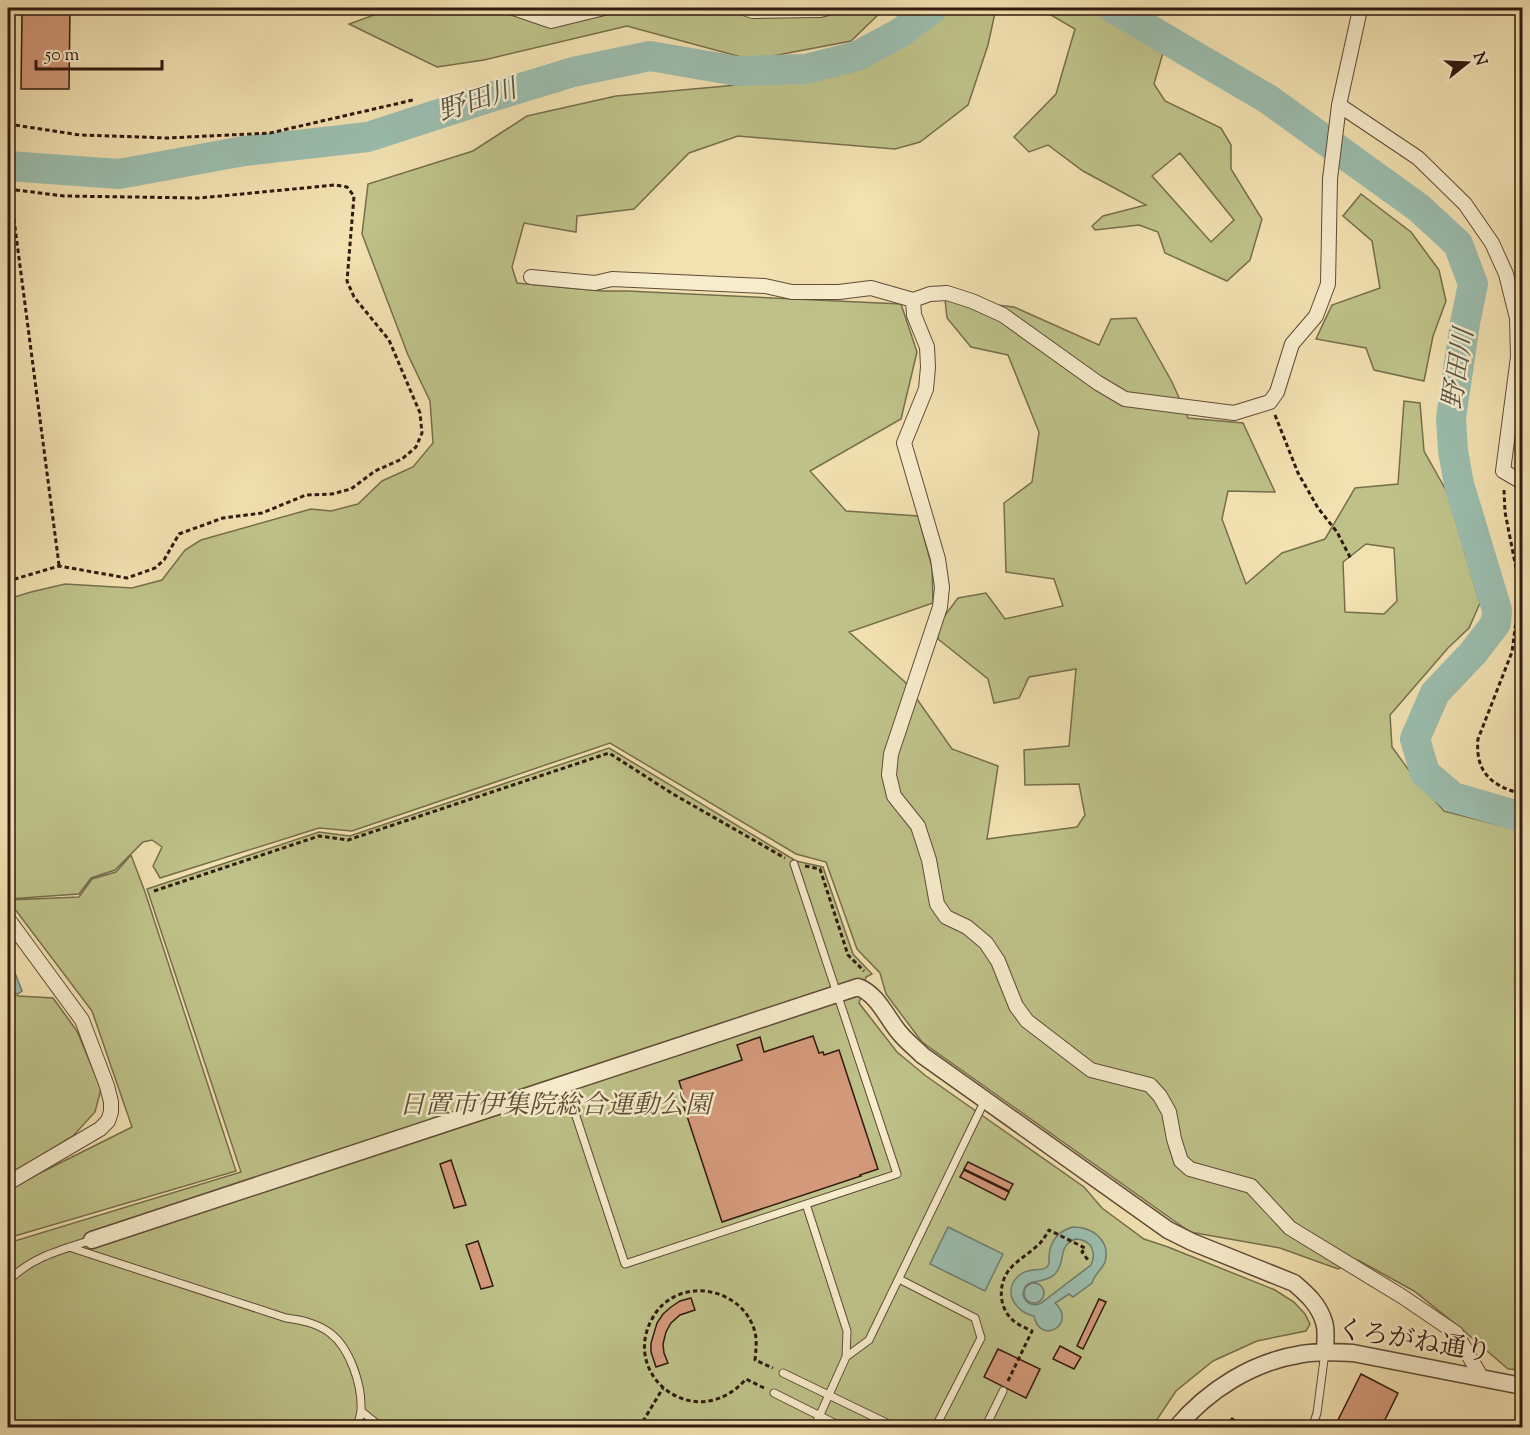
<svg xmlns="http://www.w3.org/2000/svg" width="1530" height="1435" font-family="'Sorts Mill Goudy','Noto Serif JP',serif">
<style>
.green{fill:#bec289;stroke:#776e4c;stroke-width:1.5;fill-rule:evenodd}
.water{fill:#9bbdae;stroke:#707b6e;stroke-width:1.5;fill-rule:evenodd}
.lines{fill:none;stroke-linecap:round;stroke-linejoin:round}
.river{stroke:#9bbdae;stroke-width:30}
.building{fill:#d49a7b;stroke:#30190e;stroke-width:1.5}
.service-casing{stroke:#604b37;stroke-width:9}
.minor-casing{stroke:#604b37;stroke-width:16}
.tertiary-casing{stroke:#604b37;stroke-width:19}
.path{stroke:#30190e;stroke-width:3;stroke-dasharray:4.5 3;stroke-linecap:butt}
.service{stroke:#f7eccc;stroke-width:7}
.minor{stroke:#f7eccc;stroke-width:14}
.tertiary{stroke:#f7eccc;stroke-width:16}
.labels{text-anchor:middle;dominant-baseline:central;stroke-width:5;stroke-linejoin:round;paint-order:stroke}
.park-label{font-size:26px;font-style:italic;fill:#5b4c33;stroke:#f7eccc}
.street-label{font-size:26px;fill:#30190e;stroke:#f7eccc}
.water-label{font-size:27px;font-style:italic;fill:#555246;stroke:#f7eccc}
</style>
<rect width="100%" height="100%" fill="#f2e1b1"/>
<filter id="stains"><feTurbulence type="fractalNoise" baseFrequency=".00333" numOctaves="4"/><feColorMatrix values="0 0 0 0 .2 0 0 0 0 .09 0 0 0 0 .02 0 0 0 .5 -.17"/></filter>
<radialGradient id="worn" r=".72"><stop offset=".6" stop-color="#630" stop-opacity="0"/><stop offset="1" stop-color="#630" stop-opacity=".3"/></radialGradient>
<path class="green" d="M393,8H885L851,41L752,60L627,26L484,60L437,67L349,24Z
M946,8H996L988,45L968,105L920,142L895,149L738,136L689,153L634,209L577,216L576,232L524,223L512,267L517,283L602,291H627L901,304L917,352L901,419L810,471L846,511L918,516L932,567L933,603L849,632L905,682L952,749L998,766L987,839L1077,827L1085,815L1079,784L1025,785L1024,750L1069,746L1076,669L1029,677L1019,698L994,703L988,679L938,639L940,622L958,598L986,593L1005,619L1063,606L1054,579L1006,572L1004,503L1032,482L1039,432L1008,355L971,347L947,318L945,299L1014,307L1099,345L1111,319L1136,318L1172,382L1188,418L1243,423L1275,492L1228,491L1222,519L1246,584L1282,553L1325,539L1355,488L1398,484L1404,401L1420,403L1424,451L1447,492L1480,603L1469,628L1448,648L1390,715L1392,747L1411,773L1444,811L1522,831V1370L1508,1369L1464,1331L1414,1291L1358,1260L1338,1269L1280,1248L1190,1232L922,1042L886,994L880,973L857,949L826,862L796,854L610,743L352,831L319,828L160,878L153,866L162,847L152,840L143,842L115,870L91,878L79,894L8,899V599L31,592L65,584L132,588L162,580L185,550L201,540L311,509L331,511L358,504L382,481L413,467L433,443L430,401L408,355L362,234L368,184L473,151L527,116L616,96L759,83L864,67ZM1366,544L1394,548L1397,601L1384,614L1345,612L1343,562Z
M1039,8H1092L1164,49L1154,84L1165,101L1221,128L1231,145V169L1262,219L1250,260L1227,281L1165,253L1158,232L1139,225L1095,230L1092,226L1103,216L1146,205L1083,171L1048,145L1029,152L1014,137L1056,94L1075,29ZM1180,153L1234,220L1211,242L1152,176Z
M1361,194L1411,232L1439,270L1446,301L1433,336L1424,381L1374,370L1366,348L1316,339L1332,305L1380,288L1372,241L1343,216Z
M609,748L796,861L823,867L853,954L872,974L866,977L859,1003L897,1052L926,1076L1084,1187L1102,1208L1144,1239L1168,1247L1275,1290L1294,1302L1305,1314L1310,1324L1306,1331L1257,1341L1213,1361L1176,1391L1152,1427H8V1243L241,1172L147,889L319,832L350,836Z
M131,855L145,892L236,1171L8,1238V1192L18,1184L132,1127L92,1011L8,900L79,897L92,879L116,872Z
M8,993L19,996L53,998L77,1031L101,1089L95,1112L73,1136L8,1176Z"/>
<path class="water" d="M8,955L22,991L18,994L8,990Z
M948,1227L1003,1254L985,1291L930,1264Z
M1073,1227C1092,1227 1111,1240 1105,1262C1102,1270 1094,1274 1092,1283L1073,1297L1069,1294L1055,1303C1078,1324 1040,1346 1034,1316C1014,1312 1001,1289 1021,1274C1030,1267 1042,1272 1047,1267C1050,1264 1049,1262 1049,1258C1049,1242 1058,1231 1073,1227ZM1076,1239C1091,1240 1097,1252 1091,1265L1041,1303C1033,1307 1026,1304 1023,1295C1024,1275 1044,1286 1055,1274C1067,1262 1056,1246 1076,1239Z
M1024 1293a10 10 0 1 1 20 0a10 10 0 1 1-20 0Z"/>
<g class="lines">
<path class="river" d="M1113,8L1268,99L1419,208L1458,244L1473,284L1465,323L1451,418L1453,451L1459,484L1497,610L1496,623L1473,653L1435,693L1415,739L1425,773L1453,797L1522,817
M8,166L119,174L244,151L368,137L491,97L573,72L650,56L737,71L806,69L857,56L900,33L933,8"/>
</g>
<path class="building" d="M46,8H70L69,89H21L22,13H46Z
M813,1036L819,1053L823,1052L824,1055L839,1050L878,1169L860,1175L861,1176L722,1222L682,1101L685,1100L679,1081L742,1060L737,1045L760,1037L764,1052Z
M451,1160L466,1205L454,1208L440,1164Z
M968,1162L1013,1184L1009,1191L964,1169Z
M964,1170L1009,1192L1005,1200L960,1177Z
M478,1241L493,1286L481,1289L466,1245Z
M691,1298L695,1310L680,1315L671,1323L666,1332L663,1344L664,1353L668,1363L656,1367L651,1352V1343L657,1323L663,1314L671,1307L680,1301Z
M1099,1299L1106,1302L1083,1349L1077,1346Z
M1060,1346L1081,1357L1074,1369L1053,1359Z
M998,1349L1040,1369L1026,1398L984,1377Z
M1361,1374L1398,1393L1381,1428H1334Z
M1232,1418L1247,1428H1226Z"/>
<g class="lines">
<defs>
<path id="service" d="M565,1083L625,1264L897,1174L794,864
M806,1204L847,1331L846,1357L814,1428
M69,1247L286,1318C301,1320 317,1323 330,1333C350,1348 362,1385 361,1409C361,1415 358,1422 357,1428
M899,1279L975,1318L981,1338L935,1428
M8,1281C32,1257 60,1250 92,1240
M846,1357L869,1340L985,1100
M783,1373L897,1428
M774,1393L844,1428
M361,1411L382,1428
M985,1428L1003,1391
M1312,1428L1317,1413L1325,1352"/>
<path id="minor" d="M513,8L551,21L604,8
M744,8L753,11L820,10L828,8
M1362,8L1359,14L1339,105L1330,179L1328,284L1316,316L1292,344L1277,392L1270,402L1234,413L1125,399L1098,383L1003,315L972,301L947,293L930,294L913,300L914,315L927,347L928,367L926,389L904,443L938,559L942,587L940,607L891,754L889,775L894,796L918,826L929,860L937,904L946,917L967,927L986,943L998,961L1016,1006L1027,1021L1091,1070L1150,1085L1160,1096L1169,1112L1174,1139L1181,1161L1190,1169L1251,1186L1290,1228L1403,1297L1456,1333L1481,1377
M1339,105L1418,158L1465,204L1492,243L1506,274L1517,318L1518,357L1503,471L1522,482
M531,277L595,283L612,279L765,286L792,292H839L871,288L913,300
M8,919L82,1020L107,1086L111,1102V1112L108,1121L100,1129L8,1183"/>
<path id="tertiary" d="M92,1240L858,987C877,994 886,1016 898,1031C905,1040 914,1047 922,1055L1168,1230L1192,1242L1294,1283C1307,1294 1319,1305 1324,1322C1327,1331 1325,1342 1325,1352
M1176,1428C1208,1390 1252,1362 1302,1354C1319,1351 1336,1352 1353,1353L1522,1386"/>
</defs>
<use href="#service" class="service-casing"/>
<use href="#minor" class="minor-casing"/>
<use href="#tertiary" class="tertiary-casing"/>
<path class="path" d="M8,124L80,135L168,138L270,133L413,100
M8,189L64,196L200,198L335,185L347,187L354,196L347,281L354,297L389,340L420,413L422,433L416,447L402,459L375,471L351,489L332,494L306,495L262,513L223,518L179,534L164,560L155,568L127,578L59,566L8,581
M10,189L59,565
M1275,415L1298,473L1318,508L1337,532L1351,559
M1504,490L1505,512L1517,573V614L1512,652L1478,739C1475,773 1492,786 1522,794
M805,866L820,869L848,955L864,971
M154,891L319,836L348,840L609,753L673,794L785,858
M1008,1381L1032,1331C1026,1328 1020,1326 1015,1322C999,1310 997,1286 1009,1270C1018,1259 1032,1252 1041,1242C1044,1238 1047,1234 1049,1230L1085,1248L1082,1252L1088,1260
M764,1388L746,1379C697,1435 620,1377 652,1319C675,1275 742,1285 755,1332C757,1341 756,1350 755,1360L773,1368
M639,1428L663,1388"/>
<use href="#service" class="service"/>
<use href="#minor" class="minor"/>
<use href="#tertiary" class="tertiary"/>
</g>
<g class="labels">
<g class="park-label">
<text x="555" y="1106">日置市伊集院総合運動公園</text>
</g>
<g class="street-label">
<text transform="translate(1414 1342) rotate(9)">くろがね通り</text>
</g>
<g class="water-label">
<text transform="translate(478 102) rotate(-18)">野田川</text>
<text transform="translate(1460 369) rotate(-81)">野田川</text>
</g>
</g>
<rect width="1530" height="1435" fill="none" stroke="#f2e1b1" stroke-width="30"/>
<rect x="9" y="9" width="1512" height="1417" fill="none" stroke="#30190e" stroke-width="3"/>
<rect x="15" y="15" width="1500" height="1405" fill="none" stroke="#30190e" stroke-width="1.5"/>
<g transform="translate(1467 63) rotate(72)" stroke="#f7eccc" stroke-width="4.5" paint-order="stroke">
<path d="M0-4.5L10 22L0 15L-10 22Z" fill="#30190e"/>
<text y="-9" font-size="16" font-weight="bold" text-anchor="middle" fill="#30190e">N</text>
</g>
<path d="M36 60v9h126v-9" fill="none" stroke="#30190e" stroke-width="3"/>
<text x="45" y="60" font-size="18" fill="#30190e" stroke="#f7eccc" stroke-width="4.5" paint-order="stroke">50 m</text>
<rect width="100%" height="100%" filter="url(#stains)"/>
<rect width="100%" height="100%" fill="url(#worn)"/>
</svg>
